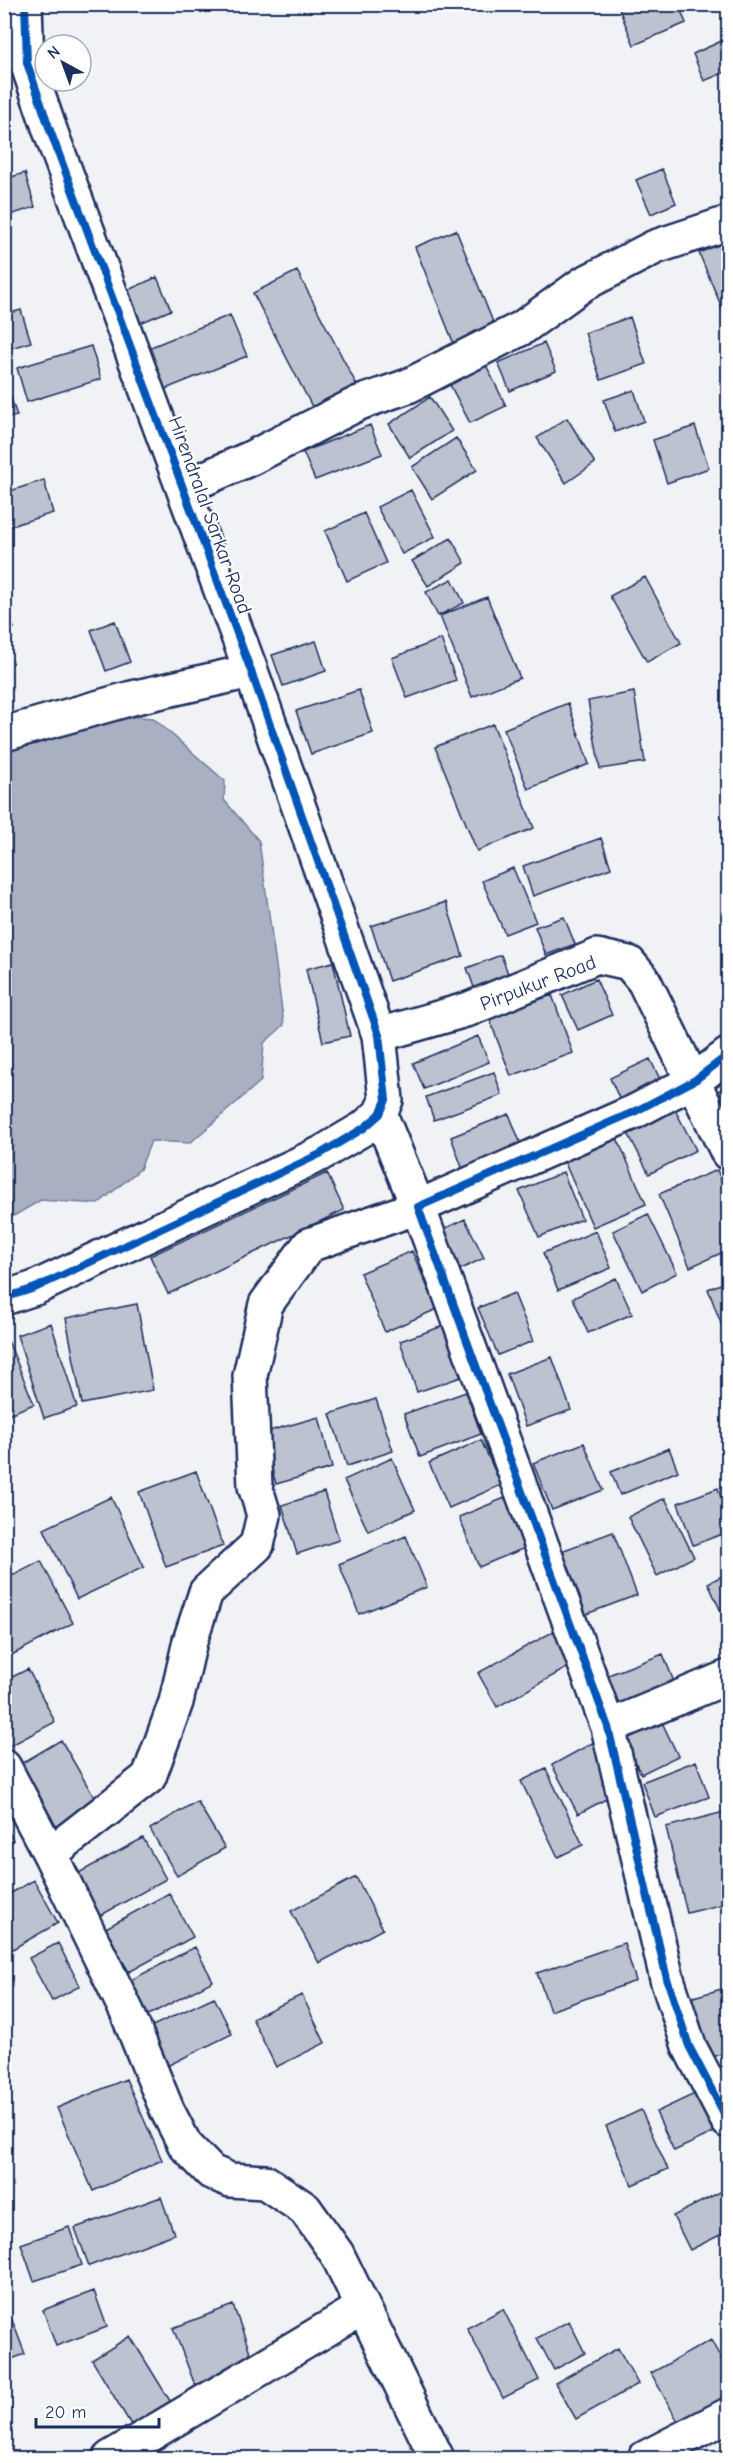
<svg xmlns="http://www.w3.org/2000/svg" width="733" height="2463" font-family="'Comic Neue',sans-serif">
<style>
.water{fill:#a8b0c2;stroke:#707c9a;stroke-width:1.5}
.building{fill:#bcc2d0;stroke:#1b2f5e;stroke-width:1.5}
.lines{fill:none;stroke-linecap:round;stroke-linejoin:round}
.minor-casing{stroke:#1b2f5e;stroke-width:38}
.minor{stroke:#fff;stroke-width:33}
.cycleway-casing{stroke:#fff;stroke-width:11}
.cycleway{stroke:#0057b8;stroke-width:8}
.labels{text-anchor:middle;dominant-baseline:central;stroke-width:4.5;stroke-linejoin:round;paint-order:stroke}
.street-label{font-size:20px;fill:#1b2f5e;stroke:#fff}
</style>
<rect width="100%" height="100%" fill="#f1f2f5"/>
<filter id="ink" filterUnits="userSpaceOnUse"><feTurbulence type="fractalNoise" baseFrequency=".0167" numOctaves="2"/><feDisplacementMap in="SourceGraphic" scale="12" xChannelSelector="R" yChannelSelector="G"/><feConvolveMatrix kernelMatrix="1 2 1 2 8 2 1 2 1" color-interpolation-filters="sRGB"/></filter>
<g filter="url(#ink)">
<path class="water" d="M86,713L153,718L225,781L224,800L259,841L284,1025L264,1043L261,1081L190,1143L151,1141L140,1169L98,1204L41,1200L5,1221V741Z"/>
<path class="building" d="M617,4H678L686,23L634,45Z
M726,39L728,71L704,81L693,54Z
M662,169L676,203L651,214L636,180Z
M25,173L35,207L4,217V179Z
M456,230L497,332L456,349L415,247Z
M728,240V320H727L699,253Z
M297,271L362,395L318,418L253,293Z
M157,277L171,310L140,323L126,291Z
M21,310L31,342L4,350V315Z
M230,315L247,356L163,390L146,349Z
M630,317L646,364L601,380L585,333Z
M544,343L556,371L510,391L498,363Z
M91,346L101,379L27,402L17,368Z
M484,361L506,406L470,423L447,379Z
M4,377L17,416L4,419Z
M634,390L644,421L615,432L604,400Z
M430,397L452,431L410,458L389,424Z
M567,418L595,463L566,483L537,438Z
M370,425L382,454L315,480L303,452Z
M695,426L709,468L667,483L653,440Z
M456,438L477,470L432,499L412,467Z
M44,480L53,513L4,528V493Z
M411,490L435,537L402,554L377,507Z
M364,513L386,563L347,581L325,531Z
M451,538L465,563L428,586L412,561Z
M645,577L681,643L647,662L610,596Z
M452,579L464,603L438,616L426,592Z
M487,597L520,678L472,697L440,616Z
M4,608L14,628L4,633Z
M115,621L130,662L106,671L91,630Z
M441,639L456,680L407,698L392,658Z
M316,641L326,671L283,686L272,655Z
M359,690L373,733L311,754L296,711Z
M634,692L645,762L600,769L588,701Z
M568,703L589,764L528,789L504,729Z
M493,724L534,828L477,851L435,747Z
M601,838L611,868L533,896L523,866Z
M513,868L536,922L505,934L482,881Z
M446,902L463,956L389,981L371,926Z
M564,917L575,944L546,955L535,927Z
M501,955L509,976L475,990L467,968Z
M333,962L350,1036L323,1042L306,969Z
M596,979L612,1015L578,1030L562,995Z
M552,995L573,1053L511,1076L489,1018Z
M478,1036L489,1062L424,1089L413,1063Z
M650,1059L665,1089L624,1109L610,1078Z
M494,1072L502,1095L434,1120L426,1097Z
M728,1086V1121L714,1093Z
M672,1104L696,1150L649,1174L626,1129Z
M509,1114L522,1147L463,1170L451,1137Z
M617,1138L646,1204L593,1227L564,1161Z
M717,1170L728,1197V1250L690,1267L659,1194Z
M563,1172L582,1219L539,1237L519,1191Z
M327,1173L344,1210L168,1294L150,1256Z
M648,1214L677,1273L642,1291L613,1231Z
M465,1219L484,1258L453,1273L435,1233Z
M596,1231L611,1268L558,1290L543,1253Z
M412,1251L437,1309L385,1332L360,1273Z
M616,1278L632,1314L588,1333L573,1298Z
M728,1281V1342L708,1289Z
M514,1293L533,1341L498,1355L478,1308Z
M137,1304L153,1390L82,1404L66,1318Z
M51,1323L77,1407L44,1418L17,1335Z
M449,1324L467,1375L417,1392L400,1341Z
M9,1343L34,1404L4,1416V1345Z
M552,1357L571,1410L526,1426L507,1374Z
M466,1392L481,1434L420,1457L404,1414Z
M376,1399L393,1451L347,1466L330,1414Z
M319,1417L332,1468L276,1484L262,1433Z
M481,1440L501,1485L449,1508L429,1463Z
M584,1443L603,1490L552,1510L533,1463Z
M669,1448L678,1471L620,1495L611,1472Z
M392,1458L415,1510L368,1531L344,1480Z
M196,1471L223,1546L166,1567L139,1492Z
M718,1488L728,1519V1532L693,1545L678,1503Z
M324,1492L339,1540L297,1554L282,1505Z
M111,1497L144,1567L77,1599L44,1529Z
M507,1497L527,1547L479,1567L459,1517Z
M665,1498L694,1557L657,1576L628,1517Z
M613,1532L637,1595L581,1616L556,1553Z
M406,1536L427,1587L359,1614L339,1564Z
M41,1561L73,1623L4,1659V1580Z
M728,1573V1627L708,1583Z
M556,1630L574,1664L497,1707L478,1673Z
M663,1654L678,1692L612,1717L598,1679Z
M28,1669L55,1722L4,1749V1681Z
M658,1714L678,1756L641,1774L621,1731Z
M61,1740L98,1804L49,1833L12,1769Z
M596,1741L623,1790L578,1814L552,1765Z
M696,1761L709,1797L655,1817L642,1782Z
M546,1769L583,1845L558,1857L521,1781Z
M197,1801L225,1848L177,1876L150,1829Z
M728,1811V1903L687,1913L666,1827Z
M4,1824L13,1840L4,1845Z
M143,1838L166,1879L96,1918L73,1876Z
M356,1877L383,1929L319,1963L291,1911Z
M34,1880L58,1923L4,1954V1897Z
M169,1893L193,1937L129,1972L104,1929Z
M58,1943L80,1986L52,2001L29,1958Z
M624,1943L636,1981L550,2011L537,1973Z
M195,1947L213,1981L145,2017L127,1982Z
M725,1988L728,2000V2052L701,2061L683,2000Z
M302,1995L325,2043L276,2067L252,2018Z
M214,1997L232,2034L165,2067L146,2029Z
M126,2079L162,2160L93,2191L57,2108Z
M701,2091L719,2130L674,2151L656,2112Z
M641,2110L668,2169L632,2185L606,2126Z
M728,2188V2231L690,2250L673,2216Z
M161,2197L174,2234L89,2266L75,2228Z
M69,2227L82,2265L34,2281L21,2244Z
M94,2291L107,2327L56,2346L43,2310Z
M233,2305L254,2363L195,2385L173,2328Z
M503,2309L539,2380L503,2398L467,2328Z
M9,2312L25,2354L4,2362V2314Z
M569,2321L585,2353L554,2370L537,2338Z
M130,2336L172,2404L133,2428L92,2360Z
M711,2340L728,2372V2401L681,2427L651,2373Z
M618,2348L638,2384L576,2419L555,2383Z"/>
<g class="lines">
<defs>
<path id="minor" d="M183,488L251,458L359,403L408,386L522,328L583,284L655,247L728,223
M4,734L132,698L251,671
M379,1035L469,1009L597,956L629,963L644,981L728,1153
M728,1055L695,1080L636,1111L418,1207L608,1727L667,1979L689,2046L728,2121
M4,1298L35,1288L320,1154L364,1128L380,1114L386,1100L379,1035L251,671L51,133L27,63L25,4
M608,1727L728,1677
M4,1767L50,1854L149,1777L176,1702L190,1641L206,1592L257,1545L264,1515L255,1486L250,1376L266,1304L309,1245L418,1207L380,1114
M50,1854L127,2012L167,2110L185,2145L211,2172L230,2180L265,2182L305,2209L337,2254L437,2458
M110,2458L362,2308
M645,2458L728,2415"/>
</defs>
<use href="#minor" class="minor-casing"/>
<use href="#minor" class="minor"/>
<defs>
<path id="cycleway" d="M728,1055L695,1080L636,1111L418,1207L608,1727L667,1979L689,2046L728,2121
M4,1298L35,1288L320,1154L364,1128L380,1114L386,1100L379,1035L251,671L51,133L27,63L25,4"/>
</defs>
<use href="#cycleway" class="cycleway-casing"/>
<use href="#cycleway" class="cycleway"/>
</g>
</g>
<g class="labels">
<g class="street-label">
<text transform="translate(210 515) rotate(70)">Hirendralal Sarkar Road</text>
<text transform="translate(538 983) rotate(-21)">Pirpukur Road</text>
</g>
</g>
<rect width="733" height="2463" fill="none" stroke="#fff" stroke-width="24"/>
<rect x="12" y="12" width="709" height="2439" fill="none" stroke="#1b2f5e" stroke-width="2" filter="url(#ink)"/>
<g transform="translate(63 63) rotate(319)"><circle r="28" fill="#ffffff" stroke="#a4acbf" stroke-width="1.5"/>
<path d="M0-4.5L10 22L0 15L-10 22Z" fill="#1b2f5e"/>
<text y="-9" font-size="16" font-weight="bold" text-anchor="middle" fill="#1b2f5e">N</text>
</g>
<path d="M36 2418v9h123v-9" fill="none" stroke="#1b2f5e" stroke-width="3"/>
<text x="45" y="2418" font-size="18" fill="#1b2f5e" stroke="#ffffff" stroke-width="4.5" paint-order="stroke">20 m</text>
</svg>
